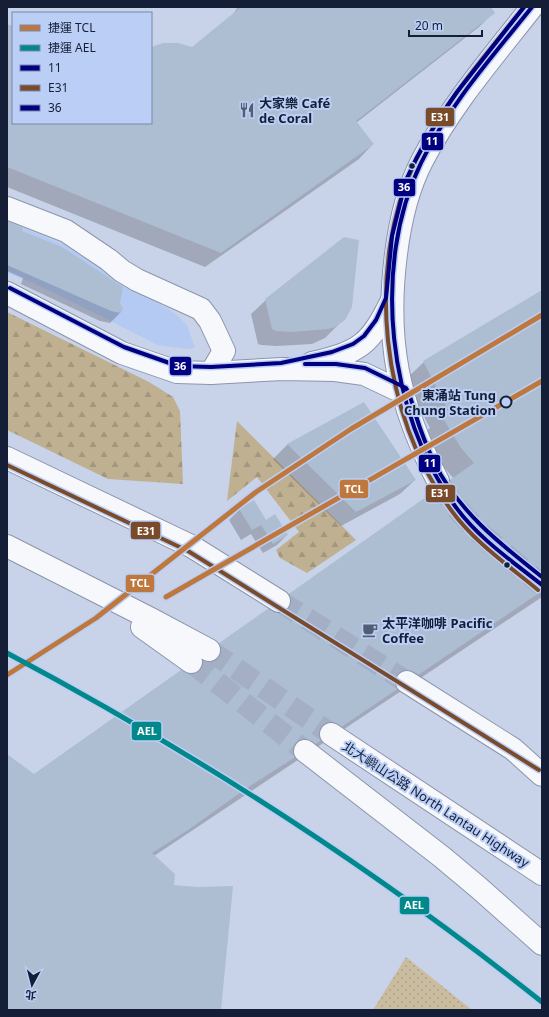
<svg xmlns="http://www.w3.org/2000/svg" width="549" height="1017" font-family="'Noto Sans','Noto Sans TC',sans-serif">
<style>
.built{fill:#b5caf3}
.green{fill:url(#green-dots)}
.forest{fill:url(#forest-firs)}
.shadow{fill:#0003}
.building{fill:#adbed2}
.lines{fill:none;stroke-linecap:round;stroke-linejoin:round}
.minor-tunnel{stroke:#a4afc5;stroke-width:22;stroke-dasharray:22 11;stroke-linecap:butt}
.highway-tunnel{stroke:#a4afc5;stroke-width:22;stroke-dasharray:22 11;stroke-linecap:butt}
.minor-casing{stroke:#8c95ab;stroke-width:24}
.major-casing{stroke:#8c95ab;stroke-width:24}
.highway-casing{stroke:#8c95ab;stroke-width:24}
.minor{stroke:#f7f8fc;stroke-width:22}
.major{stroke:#f7f8fc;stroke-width:22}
.highway{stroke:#f7f8fc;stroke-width:22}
.bus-1-casing{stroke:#bbcef6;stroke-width:7}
.bus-2-casing{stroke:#bbcef6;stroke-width:7}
.bus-3-casing{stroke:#bbcef6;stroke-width:7}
.bus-1{stroke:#000080;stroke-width:4}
.bus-2{stroke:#7a4b2a;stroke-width:4}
.bus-3{stroke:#000080;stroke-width:4}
.metro-1-casing{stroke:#bbcef6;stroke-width:8}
.metro-2-casing{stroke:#bbcef6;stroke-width:8}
.metro-1{stroke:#be773c;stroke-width:5}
.metro-2{stroke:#00888a;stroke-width:5}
.bus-dot{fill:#141f37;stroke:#bbcef6;stroke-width:1.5}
.stop-dot{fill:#bbcef6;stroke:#141f37;stroke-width:2}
.labels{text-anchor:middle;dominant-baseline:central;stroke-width:4;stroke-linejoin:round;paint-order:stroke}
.poi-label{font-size:13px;font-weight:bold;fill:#141f37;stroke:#bbcef6;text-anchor:start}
.stop-label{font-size:13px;font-weight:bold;fill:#141f37;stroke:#bbcef6;text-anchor:end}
.street-label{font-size:13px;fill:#141f37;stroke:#bbcef6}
.line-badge{stroke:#bbcef6;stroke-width:1.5}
.badge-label{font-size:11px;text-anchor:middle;font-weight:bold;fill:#fff}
</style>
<defs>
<pattern id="green-dots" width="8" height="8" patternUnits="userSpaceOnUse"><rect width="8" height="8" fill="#cabc9e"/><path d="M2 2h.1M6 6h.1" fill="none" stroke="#ada189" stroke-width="1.8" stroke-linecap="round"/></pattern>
<pattern id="forest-firs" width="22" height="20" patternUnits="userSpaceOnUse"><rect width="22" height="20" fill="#beb090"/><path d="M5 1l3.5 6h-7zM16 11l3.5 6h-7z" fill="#a2977d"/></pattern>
</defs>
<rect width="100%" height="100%" fill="#c8d3e9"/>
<path class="built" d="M7,221L63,244L176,314L187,325L195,348L187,349L157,345L105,318L33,283L7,273Z"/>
<path class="green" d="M406,957L472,1010H373Z"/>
<path class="forest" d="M7,312L149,382L173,397L180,411L183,484L108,479L7,430Z
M237,421L356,540L307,573L280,558L276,550L299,532L257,477L227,501Z"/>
<path class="shadow" d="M238,7H489L494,12L479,27L356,123L373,144L359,159L205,267L7,187V25L13,27V123H151V48L192,49L229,20Z
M7,222L119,303L120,313L110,323L100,321L21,284L23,278L7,271Z
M542,292V597L154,856L173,886L221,1010H7V756L33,775L454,479L443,466L423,434L430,428L405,380L424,362Z
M266,300L347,316L325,338L312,344L277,346L261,345L258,344L251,314Z
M288,444L415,480L400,494L341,526L273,459Z
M254,501L266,521L287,535L277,545L263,553L251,534L241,540L229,520L239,510Z"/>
<path class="building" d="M241,7H491L495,13L356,121L374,144L221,253L7,167V24L13,26V123H151V47L163,43H178L192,47Z
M7,221L23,228L22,231L62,247L123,287L120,303L123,308L121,313L111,311L7,265Z
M344,237L359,240L352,307L345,320L335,327L328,329L292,332L276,331L272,329L265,299Z
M542,290V591L331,734L244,790L188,830L152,853L175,874L174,885L198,887L233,886L221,1010H7V754L34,774L474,463L461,448L441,415L448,410L423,361Z
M364,402L416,480L356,512L287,444Z
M254,500L266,520L275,514L288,535L273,544L261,525L252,530L239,509Z"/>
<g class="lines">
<path class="minor-tunnel" d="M438,481L455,507L481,534L542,585"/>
<path class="highway-tunnel" d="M279,601L407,682
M209,650L331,734
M191,662L305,751"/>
<defs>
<path id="minor" d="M7,208L66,231L109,260L122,271L137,280L201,309L210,321L224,351L211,373
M438,481C398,404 385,340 396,254C400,222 407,190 422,161C451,105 493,57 532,7"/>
<path id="major" d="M7,293L122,353L177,372L211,373L282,369L335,370L364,374L402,392
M312,363C360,352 370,345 392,300"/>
<path id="highway" d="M7,458L191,546L279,601
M7,546L151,619L209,650
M142,627L191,662
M407,682L513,749L542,775
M331,734L542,874
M305,751L442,857L479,888L542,944"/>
</defs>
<use href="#minor" class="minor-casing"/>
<use href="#major" class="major-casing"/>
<use href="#highway" class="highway-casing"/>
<use href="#minor" class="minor"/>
<use href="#major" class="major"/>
<use href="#highway" class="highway"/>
<defs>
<path id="bus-1" d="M532,7C492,57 449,105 421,163C371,266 388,414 455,506C478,538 512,561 542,585"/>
<path id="bus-2" d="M524,7C485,56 442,104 415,162C365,267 381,417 451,510C474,542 508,565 538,590
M7,465L188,551L539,770"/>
<path id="bus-3" d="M10,288L124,347L178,366L211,367L281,363L332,352L353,344L364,336L376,320L386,298L392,236L406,180L416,159L439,118L457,92L524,7
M305,364H336L365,368L406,388C411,396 413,407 416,416C421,432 427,447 434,462C458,511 500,544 542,577"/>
</defs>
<use href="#bus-1" class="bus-1-casing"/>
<use href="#bus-2" class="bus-2-casing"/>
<use href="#bus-3" class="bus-3-casing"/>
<use href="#bus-1" class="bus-1"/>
<use href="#bus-2" class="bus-2"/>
<use href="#bus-3" class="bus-3"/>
<defs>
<path id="metro-1" d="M166,597L542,381
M7,675L96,618L256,492L351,429L542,315"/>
<path id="metro-2" d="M7,653C195,753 375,869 542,1002"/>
</defs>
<use href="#metro-1" class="metro-1-casing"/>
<use href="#metro-2" class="metro-2-casing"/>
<use href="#metro-1" class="metro-1"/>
<use href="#metro-2" class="metro-2"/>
</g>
<defs>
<symbol id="restaurant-bare" viewBox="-9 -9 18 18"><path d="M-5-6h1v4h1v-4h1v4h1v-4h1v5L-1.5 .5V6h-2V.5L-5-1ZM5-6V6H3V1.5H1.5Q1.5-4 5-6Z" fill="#535e75" stroke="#bbcef6" stroke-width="2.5" paint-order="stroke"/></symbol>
<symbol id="cafe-bare" viewBox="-9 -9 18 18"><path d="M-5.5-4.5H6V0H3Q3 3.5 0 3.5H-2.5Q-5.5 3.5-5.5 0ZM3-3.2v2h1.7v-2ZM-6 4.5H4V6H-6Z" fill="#535e75" stroke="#bbcef6" stroke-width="2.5" paint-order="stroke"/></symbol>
</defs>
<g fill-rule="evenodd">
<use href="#restaurant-bare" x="236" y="99" width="22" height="22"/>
<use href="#cafe-bare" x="359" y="619" width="22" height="22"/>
</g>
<g class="bus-dot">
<circle cx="412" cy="166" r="3.5"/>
<circle cx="507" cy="565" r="3.5"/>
</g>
<circle class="stop-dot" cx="506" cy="402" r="5.5"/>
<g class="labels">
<g class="poi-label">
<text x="259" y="103">大家樂 Café<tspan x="259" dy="15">de Coral</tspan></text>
<text x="382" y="623">太平洋咖啡 Pacific<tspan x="382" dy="15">Coffee</tspan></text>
</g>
<g class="stop-label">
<text x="496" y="395">東涌站 Tung<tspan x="496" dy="15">Chung Station</tspan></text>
</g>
<g class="street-label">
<text transform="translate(436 804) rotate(33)">北大嶼山公路 North Lantau Highway</text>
</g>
</g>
<g class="line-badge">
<rect x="425" y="107" width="30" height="20" rx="4" fill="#7a4b2a"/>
<rect x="421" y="132" width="23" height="19" rx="4" fill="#000080"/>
<rect x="393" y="178" width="23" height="19" rx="4" fill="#000080"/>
<rect x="169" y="356" width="23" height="20" rx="4" fill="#000080"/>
<rect x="418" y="454" width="23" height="19" rx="4" fill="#000080"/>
<rect x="339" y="479" width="30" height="20" rx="4" fill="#be773c"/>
<rect x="425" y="484" width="31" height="19" rx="4" fill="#7a4b2a"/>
<rect x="130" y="521" width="31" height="19" rx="4" fill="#7a4b2a"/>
<rect x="125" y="574" width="30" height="19" rx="4" fill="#be773c"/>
<rect x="131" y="721" width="31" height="20" rx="4" fill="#00888a"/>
<rect x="399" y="896" width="31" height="19" rx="4" fill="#00888a"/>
</g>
<g class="badge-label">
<text x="440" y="121">E31</text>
<text x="432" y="145">11</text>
<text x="404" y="191">36</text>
<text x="180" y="370">36</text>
<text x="430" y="467">11</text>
<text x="354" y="493">TCL</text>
<text x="440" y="497">E31</text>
<text x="146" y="535">E31</text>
<text x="140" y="587">TCL</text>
<text x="147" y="735">AEL</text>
<text x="414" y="909">AEL</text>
</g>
<rect width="549" height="1017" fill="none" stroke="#141f37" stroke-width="16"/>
<rect x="12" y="12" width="140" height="112" fill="#bbcef6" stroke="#7888aa"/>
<rect x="20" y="25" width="20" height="6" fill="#be773c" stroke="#7888aa"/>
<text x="48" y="32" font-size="12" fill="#141f37">捷運 TCL</text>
<rect x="20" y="45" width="20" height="6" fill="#00888a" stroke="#7888aa"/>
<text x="48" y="52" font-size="12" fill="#141f37">捷運 AEL</text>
<rect x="20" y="65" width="20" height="6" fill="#000080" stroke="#7888aa"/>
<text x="48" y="72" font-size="12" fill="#141f37">11</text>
<rect x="20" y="85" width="20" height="6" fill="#7a4b2a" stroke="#7888aa"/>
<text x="48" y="92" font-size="12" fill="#141f37">E31</text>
<rect x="20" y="105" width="20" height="6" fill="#000080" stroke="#7888aa"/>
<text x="48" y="112" font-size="12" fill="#141f37">36</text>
<g transform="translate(32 985) rotate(187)" stroke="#bbcef6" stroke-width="3" paint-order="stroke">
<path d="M0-3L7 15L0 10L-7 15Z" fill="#141f37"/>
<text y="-6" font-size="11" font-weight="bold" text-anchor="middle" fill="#141f37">北</text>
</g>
<path d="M409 30v6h73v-6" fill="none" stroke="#141f37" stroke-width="2"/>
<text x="415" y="30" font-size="12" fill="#141f37" stroke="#bbcef6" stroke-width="3" paint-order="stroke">20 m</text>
</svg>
